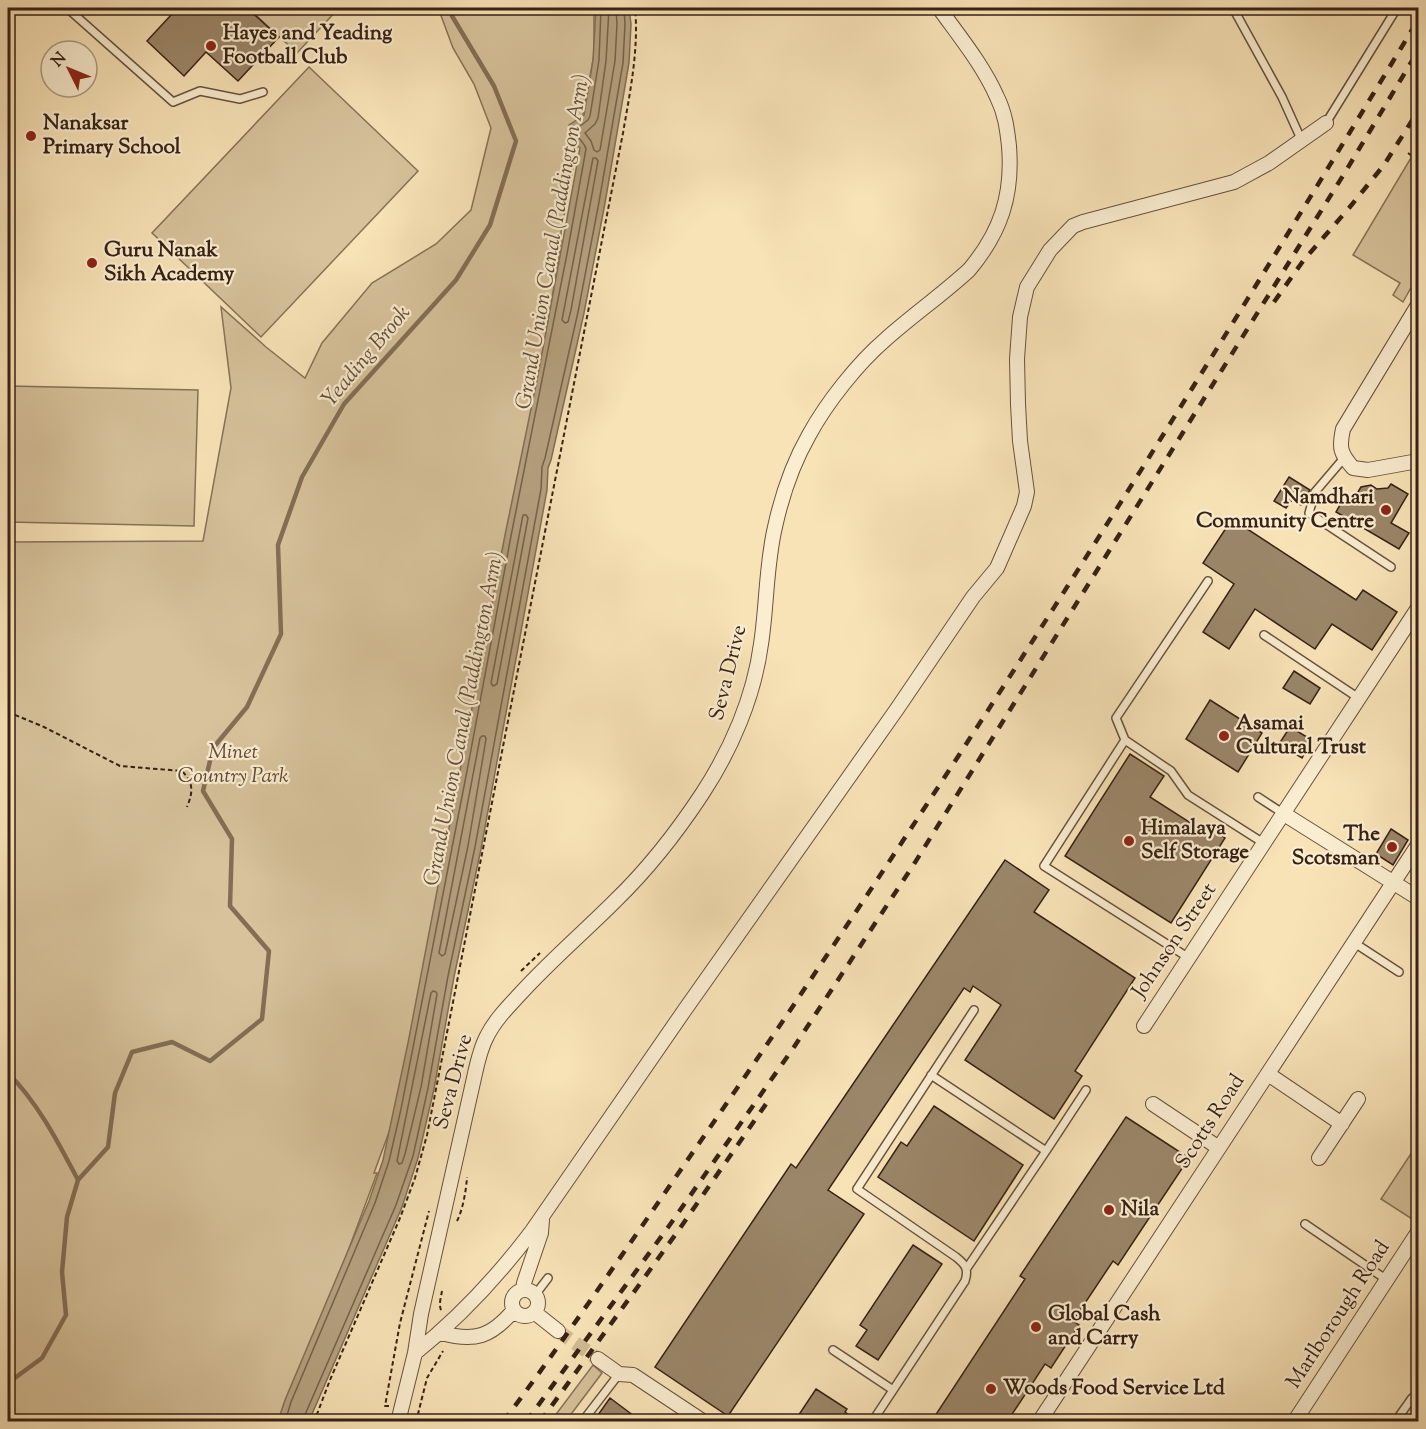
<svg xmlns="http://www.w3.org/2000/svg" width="1426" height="1429" font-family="'Sorts Mill Goudy',serif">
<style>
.green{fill:#d7c29b;stroke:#877258;stroke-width:1.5}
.water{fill:#b6a180;stroke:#836e55;stroke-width:1.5}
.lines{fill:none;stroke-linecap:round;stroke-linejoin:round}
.shore{stroke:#76614a;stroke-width:1.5}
.stream{stroke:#836e55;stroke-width:4.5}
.building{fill:#9b8669;stroke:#372114;stroke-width:1.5}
.street-tunnel{stroke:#d1bc96;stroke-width:14;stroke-dasharray:14 7;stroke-linecap:butt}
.lane-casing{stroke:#67523d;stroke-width:10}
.street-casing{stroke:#67523d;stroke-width:16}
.path{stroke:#372114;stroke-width:2;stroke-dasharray:4.5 3;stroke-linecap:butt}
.lane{stroke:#faedd0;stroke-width:7}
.street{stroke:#faedd0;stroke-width:14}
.rail{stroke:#372114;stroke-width:4.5;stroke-dasharray:10 10;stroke-linecap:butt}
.poi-dot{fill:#8f2418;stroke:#faedd0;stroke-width:2}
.labels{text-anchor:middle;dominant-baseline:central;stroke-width:4.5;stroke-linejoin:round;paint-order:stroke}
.poi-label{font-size:21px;font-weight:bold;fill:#372114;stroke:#faedd0;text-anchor:start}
.street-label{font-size:21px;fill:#372114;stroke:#faedd0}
.park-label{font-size:21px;font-style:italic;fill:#5f4936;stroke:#faedd0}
.water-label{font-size:22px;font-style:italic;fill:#634e3a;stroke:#faedd0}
</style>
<rect width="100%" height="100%" fill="#f8e3b7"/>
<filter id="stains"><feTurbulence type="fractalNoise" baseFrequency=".00333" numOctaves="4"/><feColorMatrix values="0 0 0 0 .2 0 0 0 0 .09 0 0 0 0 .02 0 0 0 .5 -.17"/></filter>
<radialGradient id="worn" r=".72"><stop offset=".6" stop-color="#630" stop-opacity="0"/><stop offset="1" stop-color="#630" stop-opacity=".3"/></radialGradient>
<path class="green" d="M248,8H339L297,53Z
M434,8H594V55L561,232V243L532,421L396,1113L374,1173H377L338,1278L293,1421H8V542L203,541L231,388L221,307L266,347L305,378L322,343L372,283L436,244L471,210L491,128L474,84L453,48L440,13Z
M309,67L418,171L261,337L152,233Z
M1418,154V275L1403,302L1393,295L1400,283L1353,255L1412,156Z
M8,386L198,390L194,526L8,522Z
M1418,1143V1209L1412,1219L1381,1199Z
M593,1365L602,1373L566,1421H551Z"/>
<path class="water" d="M596,8H629L631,24L629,63L605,203L584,313L551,460L548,468L547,490L481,849L454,977L434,1089L418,1158L402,1207L309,1421H278L285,1400L369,1201L383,1160L408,1043L505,535L538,375L580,148L571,139L569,125L584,115L593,60Z"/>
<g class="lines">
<path class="shore" d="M609,8L606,61L598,118L595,124L585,133L591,141L594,150L597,152L600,150L615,61L617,24L616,8
M593,158H596L598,161L571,310L568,322L565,323L562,320Z
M523,515H526L528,518L497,684L493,686L491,683Z
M482,736H485L486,739L468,846L445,954L442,956L439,953L480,738Z
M433,991L436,992L437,994L421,1087L405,1154L402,1163L399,1164L397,1161L431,993Z
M285,1422L291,1402L375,1203L389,1161L401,1109L467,771L511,536L567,254L586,149C584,140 577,141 576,129L588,120L590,116L599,60L601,8
M304,1422V1417L396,1205L413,1156L428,1088L448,976L475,847L541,489L542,467L545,458L578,312L599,202L623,63L625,24L624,8"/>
<path class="stream" d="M8,1073C38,1103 58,1142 78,1180
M8,1383L42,1358L66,1315L62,1272L67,1217L78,1180L108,1147L115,1093L132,1052L172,1042L210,1061L262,1019L269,951L230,906L232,839L203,791L213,748L247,707L281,634L278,545L302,477L344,404L456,280L490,225L516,141L494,86L452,16V8"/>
</g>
<path class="building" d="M163,8H247L279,37L238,81L206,52L184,76L147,41L171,15Z
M1289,477L1310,490L1301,505L1292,500L1286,508L1274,501Z
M1391,484L1408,494L1391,523L1409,533L1399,549L1336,512L1345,496L1353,500L1361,487L1371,485L1377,489L1388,488Z
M1232,519L1356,600L1363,590L1397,612L1372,650L1332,624L1315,649L1255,609L1229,649L1203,632L1234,584L1203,563Z
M1294,671L1320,688L1310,704L1283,688Z
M1210,700L1262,733L1238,772L1186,739Z
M1290,727L1312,740L1302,758L1279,744Z
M1130,754L1164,776L1150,797L1203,831L1206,825L1225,838L1171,923L1065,856Z
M1391,829L1408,840L1393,865L1376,854Z
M1005,860L1049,890L1034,912L1135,978L1075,1071L1082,1076L1054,1119L965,1060L1001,1005L973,986L970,992L964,988L828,1190L864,1214L728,1416L655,1367L791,1164L796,1168Z
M934,1106L1023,1165L974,1241L878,1177L901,1142L907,1146Z
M1126,1117L1189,1158L1118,1265L1113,1261L1073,1321L1079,1325L1051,1368L1045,1364L1007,1422H931L1025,1279L1020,1276Z
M913,1245L942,1264L878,1360L856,1346L867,1330L860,1325Z
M816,1389L847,1409L845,1412L859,1422H794Z
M610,1398L642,1422H593Z"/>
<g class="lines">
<path class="street-tunnel" d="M558,1331L598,1359"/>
<defs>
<path id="lane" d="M67,8L173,102L200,91L240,99L263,92
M1233,8L1282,97L1301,139
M1326,123L1397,8
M1344,458L1315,492L1309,513L1391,567
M1208,581L1116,718L1125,740L1171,771L1188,795L1265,844
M1264,635L1360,699
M1125,740L1044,866L1189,958
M1258,797L1284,814
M1353,942L1399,972
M931,1075L1046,1151L1086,1090
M1305,1224L1387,1280
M967,1268L1046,1151
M535,1295L548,1278
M833,1350L893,1390
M1400,1415L1411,1422
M582,1422L619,1374
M680,1422L688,1411
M872,1422L965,1281C969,1269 965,1264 956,1257L857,1189L974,1010
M1395,1422L1412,1398"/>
<path id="street" d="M1418,305L1343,429C1339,448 1340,453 1353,468L1368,470L1418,461
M1284,814L1418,898
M1144,1026L1418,608
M1268,1074L1342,1124
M1153,1104L1219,1148
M1319,1158L1358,1099
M523,1290L524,1283L541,1233L542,1220
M512 1303a13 13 0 1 1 26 0a13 13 0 1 1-26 0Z
M534,1312L558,1331
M441,1333C475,1342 491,1337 514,1310
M415,1353C459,1318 498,1276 532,1231L684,1011L897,709L973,597L997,568L1024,506L1027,492L1020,441L1018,404L1017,359L1020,317L1027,287L1050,250L1073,226L1083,222L1234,182L1269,163L1326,123
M598,1359L619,1374L633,1375L704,1422
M398,1422L415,1353L421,1314L474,1078C477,1064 480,1049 487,1036C495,1020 508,1007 520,994C550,961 584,932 615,901C648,869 677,832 702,794C731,750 754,697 761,644C767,605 766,565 775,527C782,495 793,463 809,435C827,402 858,363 886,339C913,315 943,294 969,270C1001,232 1013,195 1009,146C1007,128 1005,113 997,97C983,65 959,36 939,8
M1039,1422L1418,845
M1294,1422L1418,1232"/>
</defs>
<use href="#lane" class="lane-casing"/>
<use href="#street" class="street-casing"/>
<path class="path" d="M1408,153L1412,156L1418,154
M8,712L44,727L120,766L182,771C194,783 193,792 187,807
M521,971L540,953
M457,1221C463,1209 466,1191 467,1177
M442,1291C441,1297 438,1306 442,1312
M389,1406H385L400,1323L429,1211
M314,1422L330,1380L400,1218L415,1178L427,1135L623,133C630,92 639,49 635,8
M416,1422L427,1378L443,1351"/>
<use href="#lane" class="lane"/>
<use href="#street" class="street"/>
<path class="rail" d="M1274,302L1303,261L1349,208L1384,165L1418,111
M503,1422C554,1354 601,1285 649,1216C703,1137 758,1059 811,979C1022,665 1222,344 1418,20
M526,1422L669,1226L794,1047L914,864L1344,174L1418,51
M540,1422L678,1231L766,1104"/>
</g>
<g class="poi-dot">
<circle cx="211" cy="46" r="6"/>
<circle cx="31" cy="136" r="6"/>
<circle cx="92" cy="263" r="6"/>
<circle cx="1386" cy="510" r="6"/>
<circle cx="1224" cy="736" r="6"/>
<circle cx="1129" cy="841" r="6"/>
<circle cx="1392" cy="847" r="6"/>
<circle cx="1109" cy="1210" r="6"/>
<circle cx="1036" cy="1327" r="6"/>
<circle cx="991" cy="1389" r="6"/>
</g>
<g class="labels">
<g class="poi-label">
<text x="223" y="34">Hayes and Yeading<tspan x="223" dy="24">Football Club</tspan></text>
<text x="43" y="124">Nanaksar<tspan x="43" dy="24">Primary School</tspan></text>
<text x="104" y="251">Guru Nanak<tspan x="104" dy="24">Sikh Academy</tspan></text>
<text x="1374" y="498" text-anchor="end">Namdhari<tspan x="1374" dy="24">Community Centre</tspan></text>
<text x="1236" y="724">Asamai<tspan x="1236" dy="24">Cultural Trust</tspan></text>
<text x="1141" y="829">Himalaya<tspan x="1141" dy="24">Self Storage</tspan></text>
<text x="1380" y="835" text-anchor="end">The<tspan x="1380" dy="24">Scotsman</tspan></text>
<text x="1121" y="1210">Nila</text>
<text x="1048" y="1315">Global Cash<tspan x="1048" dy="24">and Carry</tspan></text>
<text x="1003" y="1389">Woods Food Service Ltd</text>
</g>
<g class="street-label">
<text transform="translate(729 673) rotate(-76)">Seva Drive</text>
<text transform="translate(1175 941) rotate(-56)">Johnson Street</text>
<text transform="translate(454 1082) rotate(-75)">Seva Drive</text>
<text transform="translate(1211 1122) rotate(-57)">Scotts Road</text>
<text transform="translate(1339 1315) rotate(-57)">Marlborough Road</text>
</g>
<g class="park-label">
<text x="233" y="753">Minet<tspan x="233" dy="24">Country Park</tspan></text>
</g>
<g class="water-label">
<text transform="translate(554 242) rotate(-80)">Grand Union Canal (Paddington Arm)</text>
<text transform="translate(367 357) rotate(-50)">Yeading Brook</text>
<text transform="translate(465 719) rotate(-79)">Grand Union Canal (Paddington Arm)</text>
</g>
</g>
<rect width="1426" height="1429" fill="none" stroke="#f8e3b7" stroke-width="30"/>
<rect x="9" y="9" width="1408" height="1411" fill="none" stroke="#372114" stroke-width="3"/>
<rect x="15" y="15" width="1396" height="1399" fill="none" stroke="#372114" stroke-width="1.5"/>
<g transform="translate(69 69) rotate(313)"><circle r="28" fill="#faedd0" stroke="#ac9b85" stroke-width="1.5"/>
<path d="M0-4.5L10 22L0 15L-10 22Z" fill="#8f2418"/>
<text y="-9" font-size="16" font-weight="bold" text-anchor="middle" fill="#372114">N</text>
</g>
<rect width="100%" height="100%" filter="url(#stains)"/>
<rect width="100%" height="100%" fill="url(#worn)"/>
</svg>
